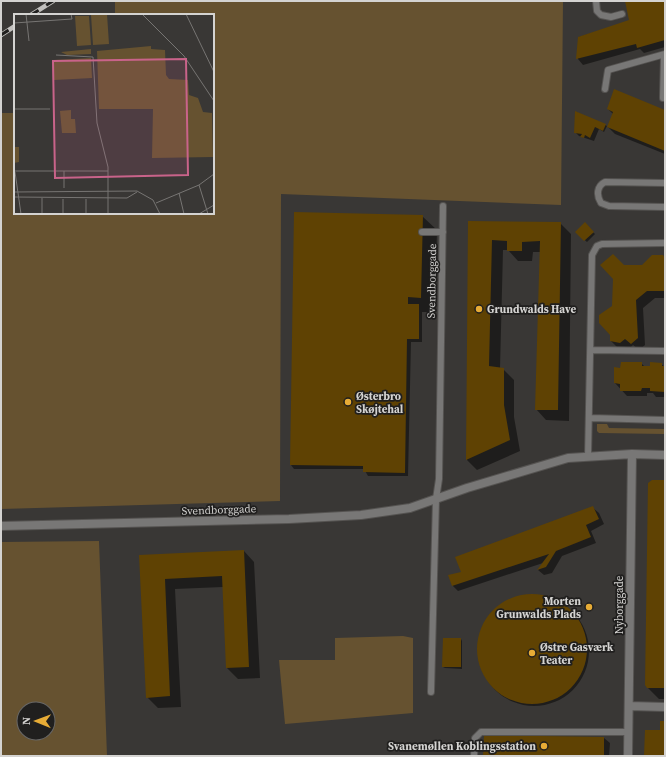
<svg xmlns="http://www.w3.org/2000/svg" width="666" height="757" font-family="'Source Serif 4',serif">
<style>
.green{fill:#665230;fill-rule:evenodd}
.shadow{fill:#0007}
.building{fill:#5f4203}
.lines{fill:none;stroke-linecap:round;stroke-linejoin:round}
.lane-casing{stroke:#555351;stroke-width:8}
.street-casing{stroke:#555351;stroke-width:10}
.lane{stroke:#787776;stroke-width:6}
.street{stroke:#787776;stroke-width:8}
.rail-casing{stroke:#c2c0be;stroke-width:4.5}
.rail{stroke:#201f1e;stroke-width:3;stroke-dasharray:9;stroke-linecap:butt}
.poi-dot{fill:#e7ac36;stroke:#201f1e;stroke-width:1.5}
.labels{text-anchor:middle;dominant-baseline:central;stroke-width:3.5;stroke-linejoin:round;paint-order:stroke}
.street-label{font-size:11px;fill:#d4d3d1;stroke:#201f1e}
.poi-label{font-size:11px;font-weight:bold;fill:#d4d3d1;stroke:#201f1e;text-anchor:start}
.inset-road{fill:none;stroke:#777573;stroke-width:1}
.view{fill:#c9638a;fill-opacity:0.15;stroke:#c9638a;stroke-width:2}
.inset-edge{fill:none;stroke:#d4d3d1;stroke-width:2}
</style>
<rect width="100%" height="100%" fill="#393735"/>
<path class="green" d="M115,1H563L561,205L281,194L280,501L1,509V113H15V213H213V15H115Z
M597,424H607L609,428L665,429V434L599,433L597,431Z
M99,541L107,756L1,755V542ZM24,709H48V733H24Z
M403,636L413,638V713L285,724L279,660H335V638Z"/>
<path class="shadow" d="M626,1H665V47L644,53L640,49L583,65L578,59L579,37L630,21Z
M608,109L665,112V154L615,134L608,127L613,114Z
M576,112L605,125L607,126L604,132L599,129L594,141L579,136L575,132Z
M422,216L437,230L435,312H422V342H411L408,476H368L364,469H294L291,465Z
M469,222L560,223L571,234L569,421L546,420L536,409L541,252H533L532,261H518L508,250H503L500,369H503L514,380V417L520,451L477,470L467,460Z
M585,224L595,234L587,242L576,232Z
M665,259V298H655L643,308L645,345L639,350L633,345L628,350L618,348L611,341L613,306L624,266H642Z
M641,363L645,367H651L661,364L665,367V397H656L653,393H647V396H627L615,383L621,369Z
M665,481V699H659L648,688Z
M593,508L599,513L604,524L591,531L596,543L562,556L552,573L544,575L538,570L543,563L458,591L452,585L462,573Z
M244,551L254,562L260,678L238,679L227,668L223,587L175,589L181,707L158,708L147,697L140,556Z
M479 651a55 55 0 1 1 110 0a55 55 0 1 1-110 0Z
M461,639L462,641V669L445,668L443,667Z
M604,738L610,743L609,756H484Z"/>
<path class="building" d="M625,1H665V40L637,48L636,44L576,59L578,37L629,20Z
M614,89L665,110V151L607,127L613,112L607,109Z
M575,111L606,124L603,131L595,127L590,138L585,135L584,138L580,137L582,134L574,133Z
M294,212L423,215L421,298L408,297V304H419V339H407L405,473L363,472V466L290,465Z
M468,221L561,222L558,410H535L540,241L522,242V251H507V241L492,240L489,366L504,368V405L510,440L466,460Z
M585,222L594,232L584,241L575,232Z
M613,254L624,265H642L652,255H663L665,258V291H647L636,300L638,338L631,344L625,339L620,343L610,341V335L599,323V315L612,306L613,279L600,265Z
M621,362H642V366H650V362L662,363V366H665V392L650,391V388H642L641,391H620V384L614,383V367L620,368Z
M652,480H665V688H647L645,685L648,483Z
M593,506L599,519L586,525L591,537L556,551L546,567L537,570L549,554L452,586L448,575L461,572L455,557Z
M244,550L249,667L226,668L222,576L165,579L170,696L146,698L139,555Z
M477 649a55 55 0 1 1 110 0a55 55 0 1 1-110 0Z
M443,638H461V667H442Z
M660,721H665V756H644L645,730H660Z
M484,735L604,737V756H483Z"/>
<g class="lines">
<defs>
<path id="lane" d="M596,1L597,11L601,15L611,17L622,14
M605,89L608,70L665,54
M663,98L664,56
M665,183L605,182C597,186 596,195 601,203L609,206L665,207
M422,232H443
M591,350L665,351
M590,418L665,420
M588,457L592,255L597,246L602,244L665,243
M431,692L436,499L439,479L443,206
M474,756L475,738L481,732H629"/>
<path id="street" d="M1,526L289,519L361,515L410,508L467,488L568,458L632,454L665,455
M629,706L665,707
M628,756L632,454"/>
</defs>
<use href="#lane" class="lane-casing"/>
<use href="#street" class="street-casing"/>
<use href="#lane" class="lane"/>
<use href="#street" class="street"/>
<defs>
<path id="rail" d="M31,15L53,1
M1,35L15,26"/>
</defs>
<use href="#rail" class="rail-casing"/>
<use href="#rail" class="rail"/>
</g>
<g class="poi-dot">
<circle cx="479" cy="309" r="4"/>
<circle cx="348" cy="402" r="4"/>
<circle cx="589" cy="607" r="4"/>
<circle cx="532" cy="653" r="4"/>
<circle cx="544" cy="746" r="4"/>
</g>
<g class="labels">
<g class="street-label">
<text transform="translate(432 281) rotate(-89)">Svendborggade</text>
<text transform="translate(219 510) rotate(-2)">Svendborggade</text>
<text transform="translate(619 605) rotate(-90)">Nyborggade</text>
</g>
<g class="poi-label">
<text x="487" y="309">Grundwalds Have</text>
<text x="356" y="396">Østerbro<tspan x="356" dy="13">Skøjtehal</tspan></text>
<text x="581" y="601" text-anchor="end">Morten<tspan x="581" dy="13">Grunwalds Plads</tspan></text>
<text x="540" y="647">Østre Gasværk<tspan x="540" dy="13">Teater</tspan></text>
<text x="536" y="746" text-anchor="end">Svanemøllen Koblingsstation</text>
</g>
</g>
<g transform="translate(14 14)">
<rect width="200" height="200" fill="#393735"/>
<path d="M93,0L95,30L79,31L77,1ZM61,2H75L77,31L63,32ZM137,32V35L151,36L152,61L155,65L174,66L175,81L184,84L189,98L198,99L199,143L138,144L139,95H85L83,37ZM77,35V40L53,41L47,38ZM77,44L78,64L40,66V46ZM57,96V105H61L62,119H48L46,97ZM0,133H5V148L0,149Z" fill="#665230"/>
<path class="inset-road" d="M12,0L15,27M128,0L170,42L200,87M172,0L200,58M0,9L58,5L57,0M42,41L79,43L83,109L94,153V200M0,95H36M0,115V131M0,157H94M1,158L7,200M185,171L194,200M50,174V157M0,178L123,177L139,186L146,200M165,179L170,200M0,183L113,184L123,178M72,185V200M142,189L185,171L200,160M28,200V184M49,200V185M185,200L200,191"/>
<path class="view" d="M172,45L174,161L41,164L39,47Z"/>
<rect width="200" height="200" class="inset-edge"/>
</g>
<rect width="666" height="757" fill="none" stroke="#d4d3d1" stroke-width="4"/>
<g transform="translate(36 721) rotate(271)"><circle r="19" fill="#201f1e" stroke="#686766"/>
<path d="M0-3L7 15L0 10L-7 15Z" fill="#e7ac36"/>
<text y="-6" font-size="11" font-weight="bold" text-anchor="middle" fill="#d4d3d1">N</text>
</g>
</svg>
